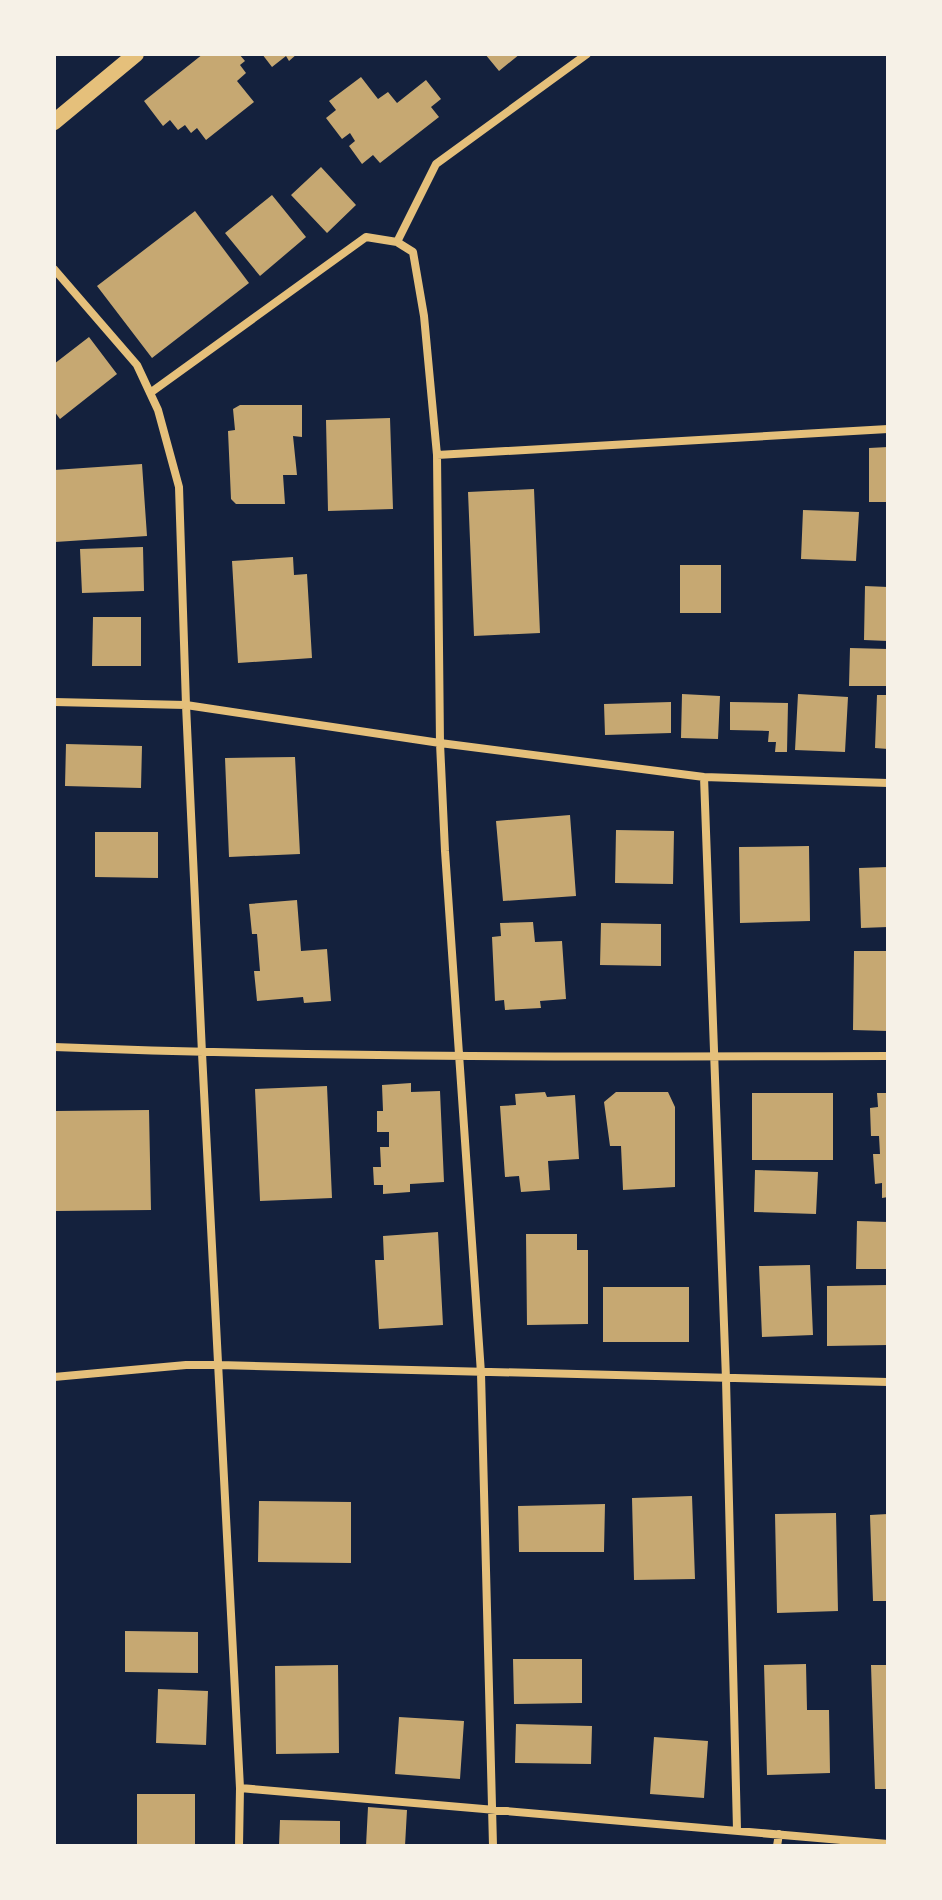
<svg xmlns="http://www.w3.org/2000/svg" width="942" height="1900" font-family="'Fira Sans',sans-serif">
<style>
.building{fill:#c6a872}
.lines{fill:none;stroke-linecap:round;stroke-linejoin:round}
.minor{stroke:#e5c07b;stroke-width:8}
.secondary{stroke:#e5c07b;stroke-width:16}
</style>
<rect width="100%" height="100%" fill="#14213d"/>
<path class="building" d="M203,54H239L245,61L240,65L246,73L237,81L254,102L206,140L197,128L191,133L185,125L178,130L170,120L163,126L144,101Z
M262,54H297L289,61L286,56L272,67Z
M485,54H520L499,71Z
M361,77L378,99L388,92L397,103L426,80L441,99L431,107L439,117L380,163L373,155L362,164L349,146L355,141L350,133L342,139L326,118L336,110L329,101Z
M321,167L356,205L327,233L291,195Z
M272,195L306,237L260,276L225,233Z
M195,211L249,283L152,358L97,286Z
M89,337L117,374L60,419L54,411V364Z
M240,405H302V437L293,436L297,475H283L285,504H236L231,499L228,431L235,430L233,409Z
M390,418L393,509L328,511L326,420Z
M888,447V502H869V448Z
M142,464L147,536L55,542L54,470Z
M534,489L540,633L474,636L468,492Z
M803,510L859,512L856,561L801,559Z
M143,547L144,591L82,593L80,549Z
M293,557L294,575L307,574L312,658L238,663L232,561Z
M680,565H721V613H680Z
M865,586L888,587V641L864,640Z
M93,617H141V666H92Z
M850,648L888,649V686H849Z
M682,694L720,696L718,739L681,738Z
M798,694L848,697L845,752L795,750Z
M877,695H888V749L875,748Z
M671,702V733L605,735L604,704Z
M730,702L788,703L787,752H775L776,742H768L769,731L730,730Z
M66,744L142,746L141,788L65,786Z
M295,757L300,854L229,857L225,758Z
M570,815L576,896L503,901L496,821Z
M616,830L674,831L673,884L615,883Z
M95,832H158V878L95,877Z
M809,846L810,921L740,923L739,847Z
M888,867V927L861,928L859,868Z
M297,900L301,951L327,949L331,1001L304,1003L303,997L257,1001L254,971H260L257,934H252L249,904Z
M533,922L535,942L562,941L566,999L540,1001L541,1008L505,1010L504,1000L495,1001L492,937L501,936L500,923Z
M601,923L661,924V966L600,965Z
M854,951H888V1031L853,1030Z
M411,1083V1092L440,1091L444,1182L410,1184V1192L383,1194V1185H374L373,1167H381L380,1147H389V1132H377V1111H383L382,1085Z
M327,1086L332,1198L260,1201L255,1089Z
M545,1092L547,1097L575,1095L579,1159L548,1161L550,1190L521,1192L519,1176L505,1177L500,1106L516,1105L515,1094Z
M616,1092H668L675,1107V1187L623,1190L621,1146H610L604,1102Z
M752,1093H833V1160H752Z
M877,1093H888V1197L882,1198V1183L875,1184L873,1154H880L879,1136H871L870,1108L878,1107Z
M149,1110L151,1210L56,1211L55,1111Z
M755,1170L818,1172L816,1214L754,1212Z
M857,1221L888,1222V1269H856Z
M438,1232L443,1325L379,1329L375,1260H384L383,1236Z
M526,1234H577V1250H588V1324L527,1325Z
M810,1265L813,1335L762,1337L759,1266Z
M888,1285V1345L827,1346V1286Z
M603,1287H689V1342H603Z
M692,1496L695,1579L634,1580L632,1498Z
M259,1501L351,1502V1563L258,1562Z
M605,1504L604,1552H519L518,1506Z
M836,1513L838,1611L777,1613L775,1514Z
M888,1514V1601H873L870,1515Z
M125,1631L198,1632V1673L125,1672Z
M513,1659H582V1703L514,1704Z
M806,1664L807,1710H829L830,1773L767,1775L764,1665Z
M338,1665L339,1753L276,1754L275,1666Z
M871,1665H888V1789H875Z
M158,1689L208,1691L206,1745L156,1743Z
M399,1717L464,1721L460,1779L395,1774Z
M516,1724L592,1726L591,1764L515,1763Z
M654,1737L708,1741L704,1798L650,1794Z
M137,1794H195V1846H137Z
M368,1807L407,1810L405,1846H366Z
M280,1820L340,1821V1846H279Z"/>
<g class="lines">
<path class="minor" d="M397,242L436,164L587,54
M54,269L137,365L158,410L179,487L186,705L202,1053L240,1788L239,1846
M150,393L366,237L397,242L413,252L424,316L437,455L440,743L445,851L481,1373L493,1846
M437,455L888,429
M54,702L186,705L440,743L704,777L888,783
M704,777L726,1379L737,1830
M54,1047C332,1058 610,1057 888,1056
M54,1377L186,1365H219L888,1382
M240,1788L888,1844
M777,1846L779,1834"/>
<path class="secondary" d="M54,122L136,54"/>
</g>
<rect width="942" height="1900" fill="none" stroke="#f6f1e7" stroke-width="112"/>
</svg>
